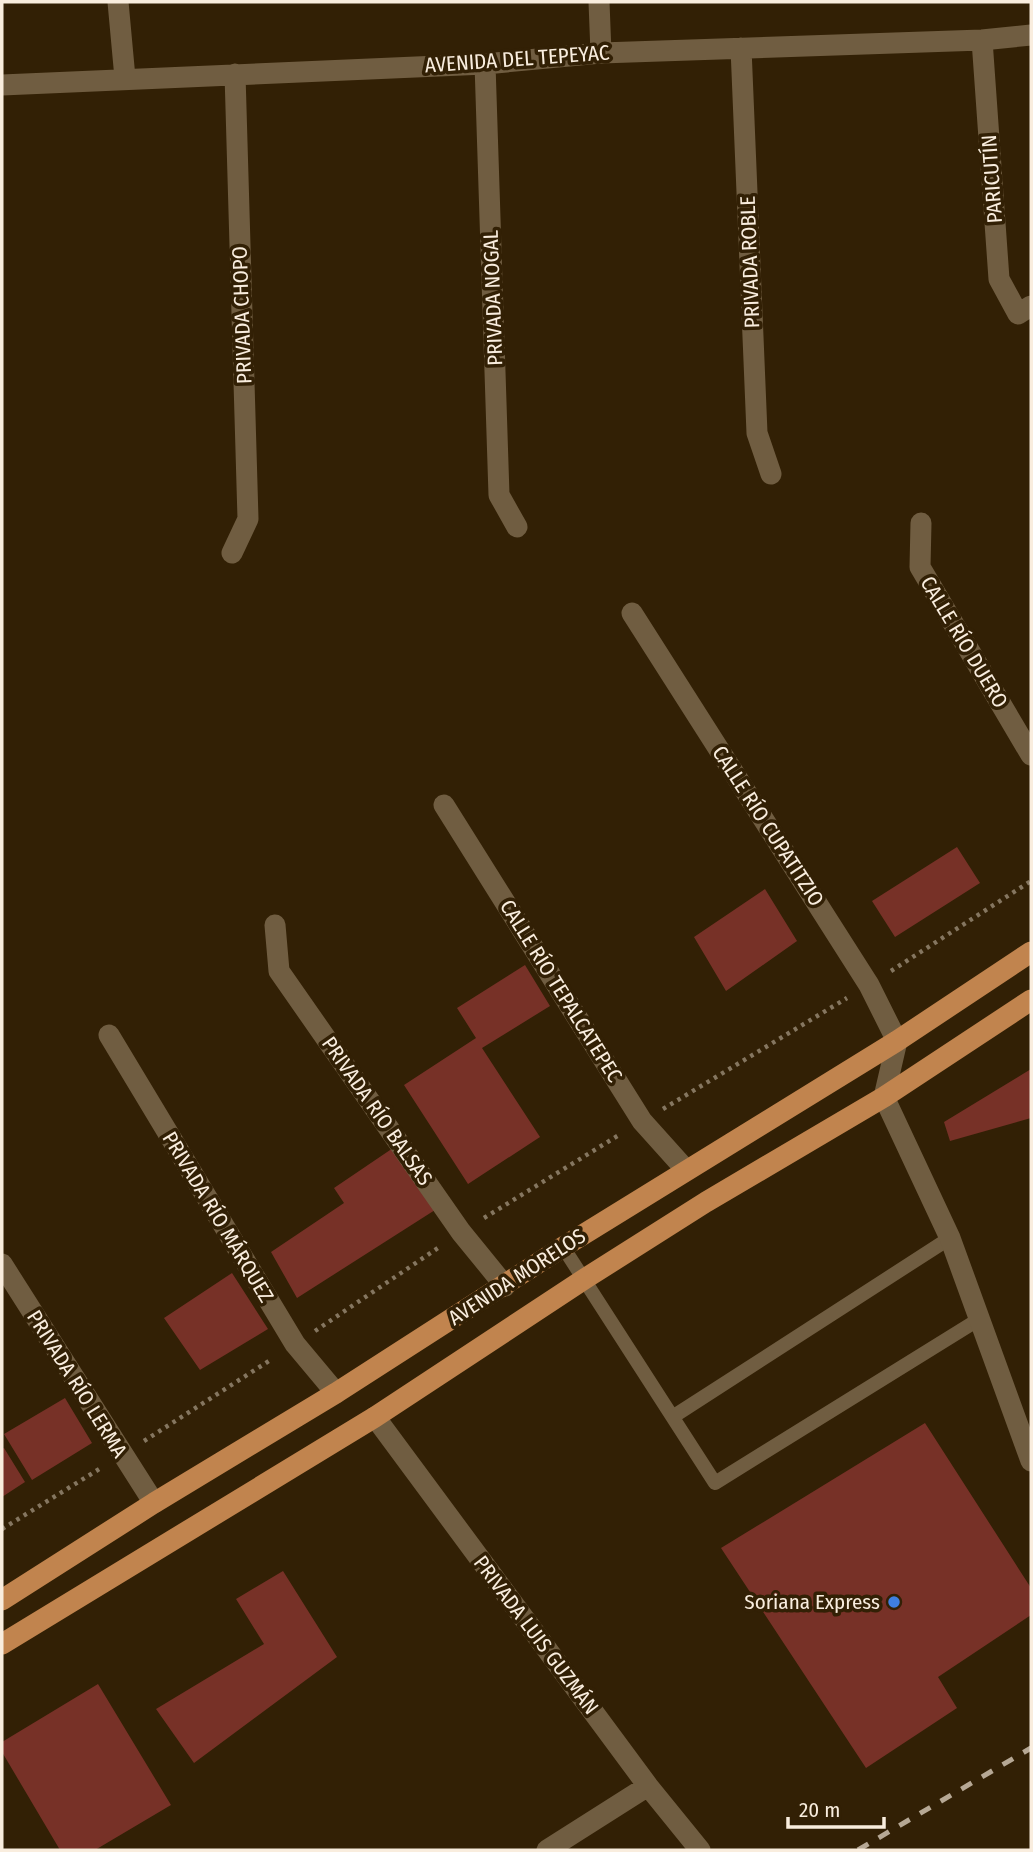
<svg xmlns="http://www.w3.org/2000/svg" width="1033" height="1852" font-family="'Fira Sans Condensed',sans-serif">
<style>
.building{fill:#773127}
.lines{fill:none;stroke-linecap:round;stroke-linejoin:round}
.path{stroke:#857660;stroke-width:4.5;stroke-dasharray:3.5 5;stroke-linecap:butt}
.lane{stroke:#705d41;stroke-width:14}
.street{stroke:#705d41;stroke-width:21}
.primary{stroke:#c1844e;stroke-width:21}
.rail{stroke:#b6a895;stroke-width:5;stroke-dasharray:12 12;stroke-linecap:butt}
.shop-dot{fill:#3f7fe0;stroke:#322005;stroke-width:2.5}
.labels{text-anchor:middle;dominant-baseline:central;stroke-width:7;stroke-linejoin:round;paint-order:stroke}
.street-label{font-size:21px;fill:#f9edde;stroke:#322005}
.poi-label{font-size:21px;fill:#f9edde;stroke:#322005;text-anchor:end}
</style>
<rect width="100%" height="100%" fill="#322005"/>
<path class="building" d="M957,847L980,883L895,937L872,901Z
M765,889L797,941L726,991L694,937Z
M525,965L550,1006L482,1048L540,1137L468,1184L404,1085L476,1038L457,1008Z
M1031,1069V1118L950,1141L944,1122Z
M396,1146L435,1210L297,1298L271,1252L344,1203L334,1188Z
M232,1273L268,1329L200,1370L164,1318Z
M65,1398L92,1443L32,1480L4,1434Z
M925,1423L1031,1588V1615L938,1677L957,1708L866,1768L721,1548Z
M4,1448L25,1482L2,1497V1449Z
M283,1571L337,1657L194,1763L156,1709L264,1644L236,1599Z
M98,1684L171,1805L95,1850H60L2,1752V1742Z"/>
<g class="lines">
<path class="path" d="M891,971L1031,881
M663,1109L847,998
M484,1218L619,1135
M315,1331L441,1246
M144,1441L272,1359
M2,1529L101,1468"/>
<path class="lane" d="M563,1247L715,1483L981,1318
M674,1416L950,1238"/>
<path class="street" d="M118,2L125,78
M599,2L601,53
M982,40L999,279L1018,314L1031,306
M741,48L757,433L771,474
M485,64L499,495L517,527
M2,85L485,64L601,53L982,40L1031,35
M921,523L920,567L1031,755
M232,553L248,519L235,74
M632,613L869,985L897,1041L884,1097L950,1238L1031,1461
M444,805L642,1121L686,1170
M275,925L279,971L461,1232L505,1286
M109,1035L295,1344L336,1393
M2,1264L154,1503
M375,1417L648,1786L700,1850
M547,1850L648,1786"/>
<path class="primary" d="M2,1600L154,1503L336,1393L563,1247L897,1041L1031,952
M2,1644L375,1417L586,1278L706,1202L884,1097L1031,1000"/>
<path class="rail" d="M858,1850L1031,1748"/>
</g>
<circle class="shop-dot" cx="894" cy="1602" r="7"/>
<g class="labels">
<g class="street-label">
<text transform="translate(517 59) rotate(-4)">AVENIDA DEL TEPEYAC</text>
<text transform="translate(992 179) rotate(-94)">PARICUTÍN</text>
<text transform="translate(750 262) rotate(-92)">PRIVADA ROBLE</text>
<text transform="translate(493 298) rotate(-92)">PRIVADA NOGAL</text>
<text transform="translate(242 315) rotate(-92)">PRIVADA CHOPO</text>
<text transform="translate(964 642) rotate(59)">CALLE RÍO DUERO</text>
<text transform="translate(768 826) rotate(57)">CALLE RÍO CUPATITZIO</text>
<text transform="translate(561 991) rotate(58)">CALLE RÍO TEPALCATEPEC</text>
<text transform="translate(377 1111) rotate(55)">PRIVADA RÍO BALSAS</text>
<text transform="translate(218 1217) rotate(59)">PRIVADA RÍO MÁRQUEZ</text>
<text transform="translate(517 1277) rotate(-33)">AVENIDA MORELOS</text>
<text transform="translate(77 1384) rotate(58)">PRIVADA RÍO LERMA</text>
<text transform="translate(536 1635) rotate(53)">PRIVADA LUIS GUZMÁN</text>
</g>
<g class="poi-label">
<text x="880" y="1602">Soriana Express</text>
</g>
</g>
<rect width="1033" height="1852" fill="none" stroke="#f9edde" stroke-width="7"/>
<path d="M788 1817v10h96v-10" fill="none" stroke="#f9edde" stroke-width="3.5"/>
<text x="799" y="1817" font-size="21" fill="#f9edde" stroke="#322005" stroke-width="5" paint-order="stroke">20 m</text>
</svg>
